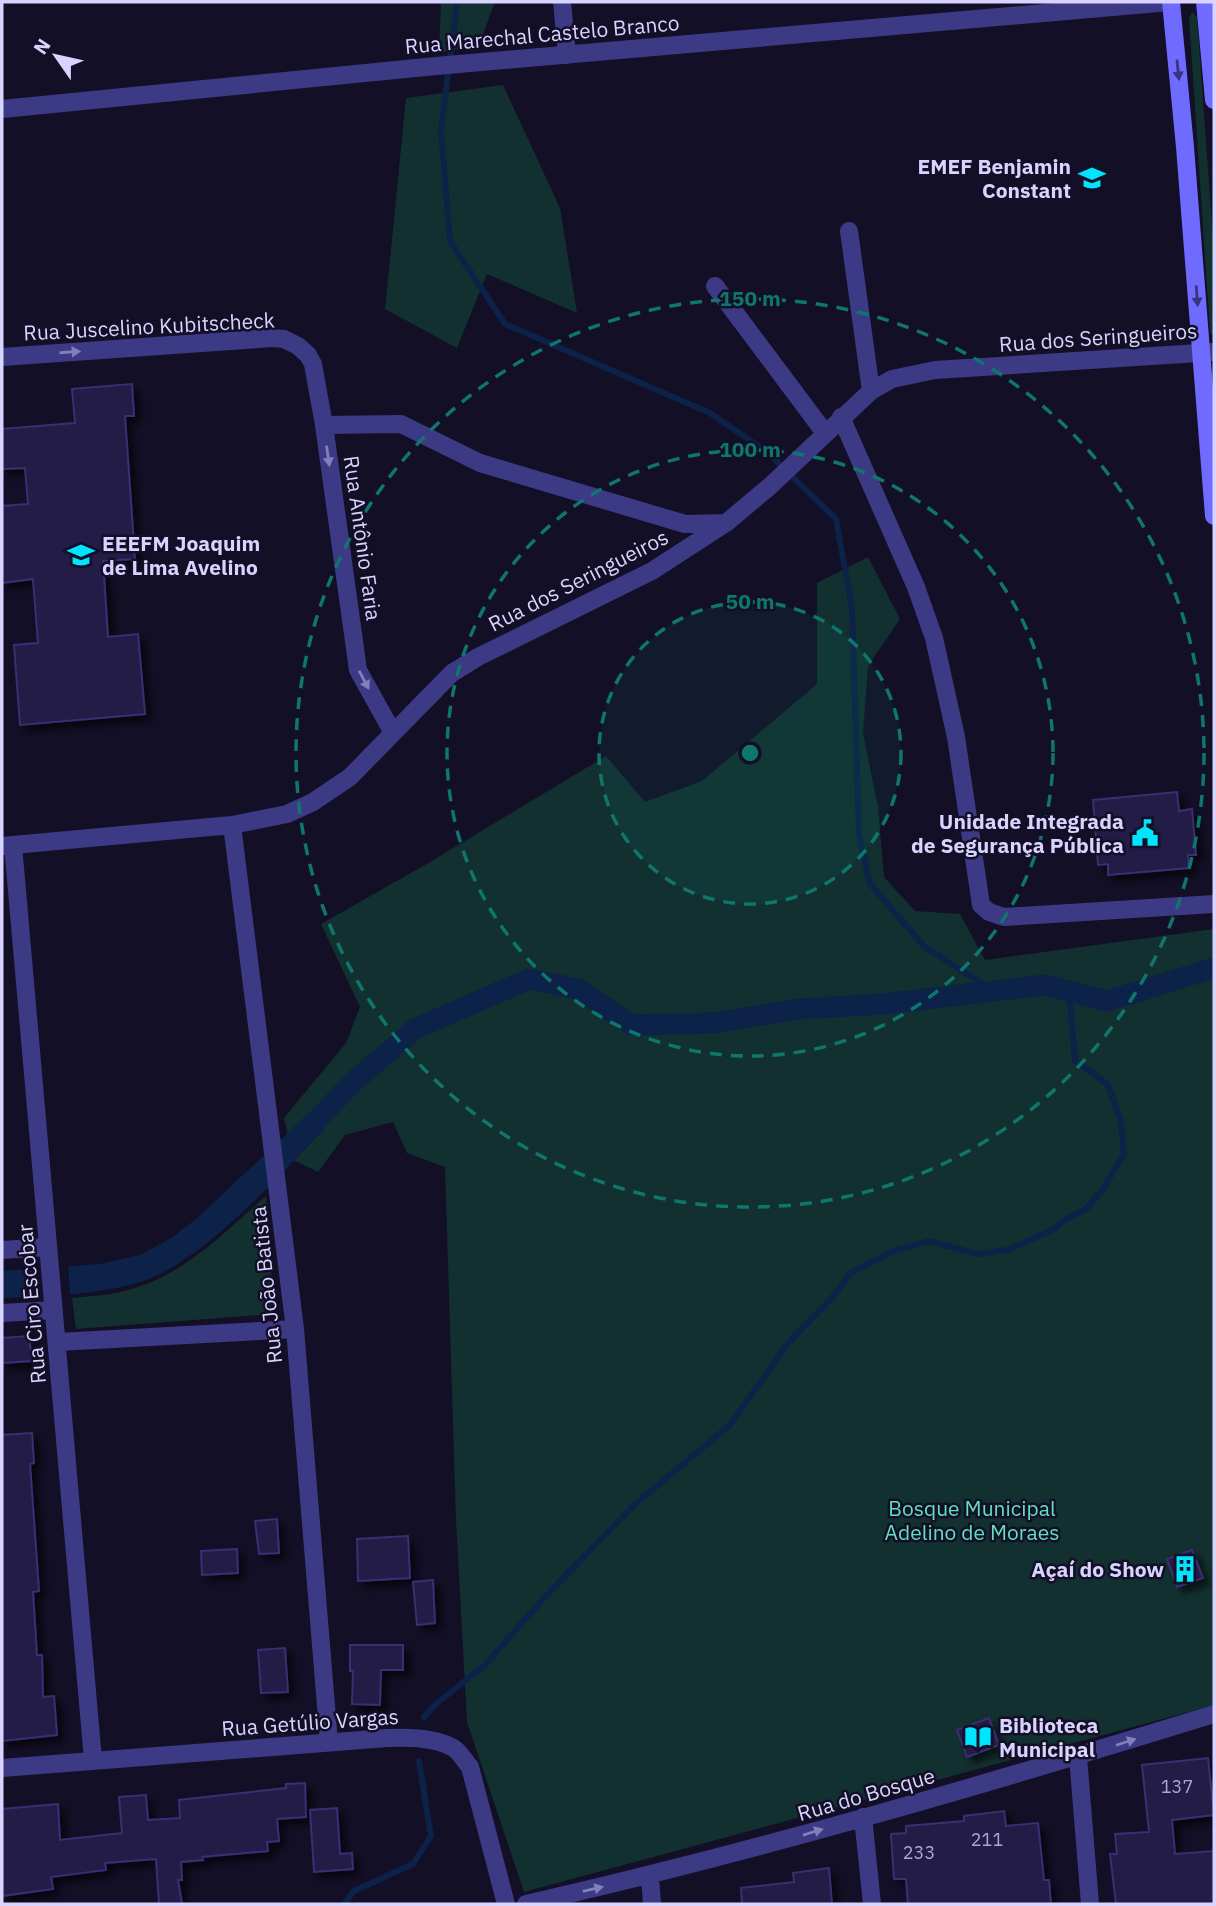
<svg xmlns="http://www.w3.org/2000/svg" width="1216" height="1906" font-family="'IBM Plex Sans',sans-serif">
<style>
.green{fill:#12302f}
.water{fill:#0c2248}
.pier{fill:#130f26}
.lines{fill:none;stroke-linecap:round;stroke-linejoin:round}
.stream{stroke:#0c2248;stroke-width:6}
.canal{stroke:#0c2248;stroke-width:21}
.building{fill:#241b47;stroke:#3b2d73;stroke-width:2;filter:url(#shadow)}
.street{stroke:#3d3a85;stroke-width:18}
.secondary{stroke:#6f6bff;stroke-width:18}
.oneway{fill:#38347d}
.oneway2{fill:#837fbc}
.ring{fill:none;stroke:#0f766e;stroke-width:3.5;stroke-dasharray:12 9}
.labels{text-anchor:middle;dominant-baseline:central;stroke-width:5;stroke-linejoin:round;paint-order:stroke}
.number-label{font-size:18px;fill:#aca6d1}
.street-label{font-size:21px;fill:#d9d4ff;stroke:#130f26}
.poi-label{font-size:21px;font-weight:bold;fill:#d9d4ff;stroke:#130f26;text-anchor:end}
.park-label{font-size:21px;fill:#5fe0c0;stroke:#130f26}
.centre{fill:#0f766e;stroke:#130f26;stroke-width:3.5}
.ring-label{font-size:21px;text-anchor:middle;font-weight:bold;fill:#0f766e;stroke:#130f26;stroke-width:5;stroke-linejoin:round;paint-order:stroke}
</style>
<defs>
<filter id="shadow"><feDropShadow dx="6" dy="6" stdDeviation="3.5" flood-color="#0009"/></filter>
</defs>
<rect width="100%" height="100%" fill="#130f26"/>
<path class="green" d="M441,2H495L479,45L439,53Z
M1192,12L1197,17L1214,252V337L1210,332L1189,18Z
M503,85L560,208L577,313L487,274L457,348L385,309L406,98Z
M868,557L900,619L868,666L863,733L878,807L884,877L915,911L960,914L985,960L1214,929V1705L524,1892L467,1722L456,1520L445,1167L407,1153L393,1122L345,1135L318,1172L293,1160L284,1118L346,1043L360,1007L321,924L430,862L606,756L645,802L702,781L817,684V583Z
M266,1196L274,1314L76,1329L72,1298C92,1296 115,1295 135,1288C187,1272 226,1231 266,1196Z"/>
<path class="water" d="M308,1114L325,1129C278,1176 203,1263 140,1282C100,1295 44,1296 2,1298V1271L99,1264L140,1255L171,1238L196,1219Z"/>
<path class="pier" d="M68,1264L70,1295L39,1298L37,1267Z"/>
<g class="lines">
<path class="stream" d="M457,2L441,130L450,241L505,324L710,413L767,452L836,519L852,608L859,835L870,884L924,946L995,992
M424,1717L436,1704L486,1664L543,1599L634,1505L730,1425L789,1342L831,1299L851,1273L894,1251L929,1241L978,1254L1008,1250L1054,1229L1064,1220L1086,1209L1103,1189L1124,1154L1121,1121L1108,1085L1075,1060L1070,1002L1078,994
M344,1904L354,1891L413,1864L431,1836L419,1761"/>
<path class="canal" d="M297,1141L352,1083L415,1029L529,979L578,989L632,1025L714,1023L798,1009L883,1004L1045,985L1107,1001L1214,968"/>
</g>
<path class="building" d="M132,384L134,416H125L135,559L103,561L108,637L138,634L145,714L20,725L14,645L38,643L33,579L2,583V506L28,504L25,468L2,469V429L75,423L72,389Z
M1177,792L1179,811L1192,809L1196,855H1188L1189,868L1108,875V864L1098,865L1093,800Z
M29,1336L32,1361L2,1363V1338Z
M32,1433L34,1463L30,1464L39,1591L33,1592L37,1655H42L43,1697L54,1696L57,1735L2,1741V1435Z
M277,1519L279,1553L259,1554L255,1521Z
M408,1536L410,1578L358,1581L357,1539Z
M237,1549L238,1573L202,1575L201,1551Z
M1192,1550L1203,1578L1177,1587L1167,1559Z
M433,1580L435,1623L417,1625L413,1582Z
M350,1645H403V1670H381L380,1705L352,1704L353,1671H350Z
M285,1648L288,1692L261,1693L258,1650Z
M989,1718L999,1745L967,1757L957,1730Z
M1208,1758L1214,1815L1172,1820L1175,1854L1214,1851V1904H1116L1110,1854H1117L1115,1834L1149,1832L1142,1765Z
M305,1783L306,1817L277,1819L279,1841L267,1842L268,1851L202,1857L203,1860L181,1862L182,1880H178L182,1904H159L156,1859L105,1863L106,1870L51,1877L53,1889L2,1896V1809L58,1804L60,1840L122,1833L119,1797L146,1795L148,1820L180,1818L179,1800L286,1788V1784Z
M337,1808L340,1854L352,1853L353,1869L314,1872L310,1810Z
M1004,1811L1006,1826L1038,1823L1044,1880H1049L1051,1904H908L906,1879H894L891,1834L906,1833V1826L964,1821V1816Z
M829,1868L832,1904H742L741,1888L794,1882L793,1873Z"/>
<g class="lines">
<path class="street" d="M562,2L567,55
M2,109L436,66L1170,2
M849,231L871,391
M715,286L825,433
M2,357L272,338L284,339L298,346L308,355L313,364L324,425L358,670L393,733
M841,417L916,587L934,638L956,737L981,905L989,912L1004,917L1214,904
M324,425L401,424L480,463L685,524L726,523
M232,825L295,1329L329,1742
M13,845L93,1760
M2,846L232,825L287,814L313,802L350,777L452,673L478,657L652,571L726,523L769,487L871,391L892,379L935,370L1214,352
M2,1250L48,1247
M2,1313L54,1310
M58,1342L295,1329
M1078,1757L1090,1904
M2,1768L387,1738C408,1737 437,1737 455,1749C460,1753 465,1761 470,1767L506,1904
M863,1817L872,1904
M650,1876L652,1904
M526,1904C758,1851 987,1784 1214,1714"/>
<path class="secondary" d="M1171,2L1185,147L1214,516
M1205,2L1214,100"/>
</g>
<defs><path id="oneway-solid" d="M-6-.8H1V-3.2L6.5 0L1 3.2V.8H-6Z" transform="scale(1.75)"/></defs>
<g class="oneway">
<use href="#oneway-solid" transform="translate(1178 70) rotate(84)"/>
<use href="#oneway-solid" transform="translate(1197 296) rotate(86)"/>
</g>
<g class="oneway2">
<use href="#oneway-solid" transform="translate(70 352) rotate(-4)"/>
<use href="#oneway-solid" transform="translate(328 456) rotate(82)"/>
<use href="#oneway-solid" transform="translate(364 680) rotate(62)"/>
<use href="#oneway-solid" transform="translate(1126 1742) rotate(-18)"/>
<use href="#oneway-solid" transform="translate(813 1832) rotate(-17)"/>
<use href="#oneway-solid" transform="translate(593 1889) rotate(-13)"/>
</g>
<circle cx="750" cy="753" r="151" fill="#0f766e" fill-opacity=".12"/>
<g class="ring">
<circle cx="750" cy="753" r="151"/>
<circle cx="750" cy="753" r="303"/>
<circle cx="750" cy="753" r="454"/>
</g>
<defs>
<symbol id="school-bare" viewBox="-9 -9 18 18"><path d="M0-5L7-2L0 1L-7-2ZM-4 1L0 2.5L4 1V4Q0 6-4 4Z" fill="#00e5ff" stroke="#130f26" stroke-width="2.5" paint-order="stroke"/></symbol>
<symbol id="civic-bare" viewBox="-9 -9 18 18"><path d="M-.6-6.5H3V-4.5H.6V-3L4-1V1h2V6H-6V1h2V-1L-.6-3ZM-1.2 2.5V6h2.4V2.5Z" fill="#00e5ff" stroke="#130f26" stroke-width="2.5" paint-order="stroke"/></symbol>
<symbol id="building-bare" viewBox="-9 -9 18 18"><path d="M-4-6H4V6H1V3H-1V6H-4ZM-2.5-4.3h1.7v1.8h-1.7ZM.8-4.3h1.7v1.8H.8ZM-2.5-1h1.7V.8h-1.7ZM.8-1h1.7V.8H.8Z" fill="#00e5ff" stroke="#130f26" stroke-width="2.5" paint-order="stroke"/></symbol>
<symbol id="library-bare" viewBox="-9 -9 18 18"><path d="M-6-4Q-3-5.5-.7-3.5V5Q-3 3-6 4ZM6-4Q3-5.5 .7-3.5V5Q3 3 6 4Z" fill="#00e5ff" stroke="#130f26" stroke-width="2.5" paint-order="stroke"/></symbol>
</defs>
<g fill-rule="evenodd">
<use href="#school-bare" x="1073" y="159" width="38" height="38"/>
<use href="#school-bare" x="62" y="536" width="38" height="38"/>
<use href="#civic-bare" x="1126" y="814" width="38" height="38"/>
<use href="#building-bare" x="1166" y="1550" width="38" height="38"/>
<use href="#library-bare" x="959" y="1718" width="38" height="38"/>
</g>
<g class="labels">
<g class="number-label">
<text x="1177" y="1786">137</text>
<text x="987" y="1839">211</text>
<text x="919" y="1852">233</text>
</g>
<g class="street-label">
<text transform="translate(542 34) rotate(-5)">Rua Marechal Castelo Branco</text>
<text transform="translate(149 326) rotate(-3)">Rua Juscelino Kubitscheck</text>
<text transform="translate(1098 337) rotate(-4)">Rua dos Seringueiros</text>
<text transform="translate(363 538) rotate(82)">Rua Antônio Faria</text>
<text transform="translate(578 580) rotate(-27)">Rua dos Seringueiros</text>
<text transform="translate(266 1285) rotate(-96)">Rua João Batista</text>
<text transform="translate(31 1304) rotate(-95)">Rua Ciro Escobar</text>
<text transform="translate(310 1722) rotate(-4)">Rua Getúlio Vargas</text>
<text transform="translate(866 1794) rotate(-16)">Rua do Bosque</text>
</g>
<g class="poi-label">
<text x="1071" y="166">EMEF Benjamin<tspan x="1071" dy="24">Constant</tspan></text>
<text x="102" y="543" text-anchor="start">EEEFM Joaquim<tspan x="102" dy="24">de Lima Avelino</tspan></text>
<text x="1124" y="821">Unidade Integrada<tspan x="1124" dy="24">de Segurança Pública</tspan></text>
<text x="1164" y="1569">Açaí do Show</text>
<text x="999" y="1725" text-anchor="start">Biblioteca<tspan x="999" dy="24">Municipal</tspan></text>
</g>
<g class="park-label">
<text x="972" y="1508">Bosque Municipal<tspan x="972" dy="24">Adelino de Moraes</tspan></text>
</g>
</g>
<circle cx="750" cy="753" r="10" class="centre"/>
<g class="ring-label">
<text x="750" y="306">150 m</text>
<text x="750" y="457">100 m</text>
<text x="750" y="609">50 m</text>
</g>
<rect width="1216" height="1906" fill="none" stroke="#d9d4ff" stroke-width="7"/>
<g transform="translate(56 56) rotate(304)" stroke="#130f26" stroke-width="5" paint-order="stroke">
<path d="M0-5L12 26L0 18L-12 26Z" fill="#d9d4ff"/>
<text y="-10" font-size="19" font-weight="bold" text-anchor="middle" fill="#d9d4ff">N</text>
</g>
</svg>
